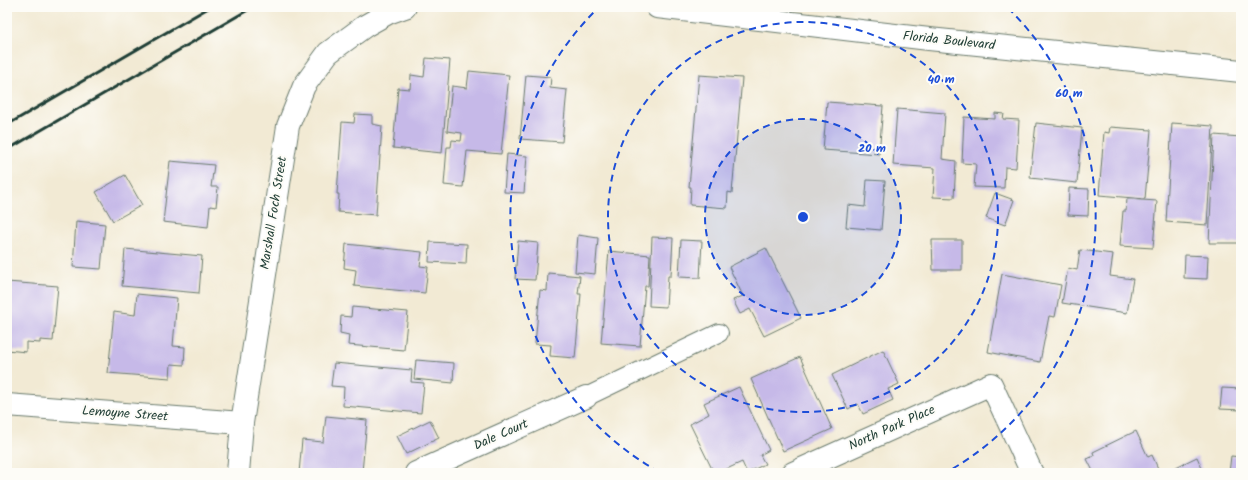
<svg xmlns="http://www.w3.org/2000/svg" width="1248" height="480" font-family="Kalam,sans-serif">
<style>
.building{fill:#c6b9e8}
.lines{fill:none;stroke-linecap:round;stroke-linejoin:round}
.service-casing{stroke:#697a6c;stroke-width:20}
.minor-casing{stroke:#697a6c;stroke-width:24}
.service{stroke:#fff;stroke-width:18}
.minor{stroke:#fff;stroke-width:22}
.rail{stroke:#1f3d34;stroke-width:3}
.ring{fill:none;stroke:#1d4ed8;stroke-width:2;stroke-dasharray:7 5}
.labels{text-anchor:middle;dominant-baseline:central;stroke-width:4;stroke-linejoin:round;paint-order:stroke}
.street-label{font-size:13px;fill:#1f3d34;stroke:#fdfcf7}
.centre{fill:#1d4ed8;stroke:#fdfcf7;stroke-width:2}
.ring-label{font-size:12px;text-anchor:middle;font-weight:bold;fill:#1d4ed8;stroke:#fdfcf7;stroke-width:4;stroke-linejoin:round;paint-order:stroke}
</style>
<rect width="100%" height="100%" fill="#fdfcf7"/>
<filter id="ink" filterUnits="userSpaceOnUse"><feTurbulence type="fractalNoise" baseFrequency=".025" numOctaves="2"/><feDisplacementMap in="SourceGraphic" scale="8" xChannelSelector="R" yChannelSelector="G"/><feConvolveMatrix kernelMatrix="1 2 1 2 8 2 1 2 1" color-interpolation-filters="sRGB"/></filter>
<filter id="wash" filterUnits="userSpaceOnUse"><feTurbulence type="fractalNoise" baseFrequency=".012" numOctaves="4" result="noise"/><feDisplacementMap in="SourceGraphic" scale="16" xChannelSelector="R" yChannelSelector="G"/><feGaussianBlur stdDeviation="0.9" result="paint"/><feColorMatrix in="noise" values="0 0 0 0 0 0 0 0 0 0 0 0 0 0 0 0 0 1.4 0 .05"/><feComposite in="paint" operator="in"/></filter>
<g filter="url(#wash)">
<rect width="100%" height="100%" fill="#f2ead4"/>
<g id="blocks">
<path class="building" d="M426,58L450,60L442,153L393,148L398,88L410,89L411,75L424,77Z
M469,71L509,75L501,154L467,151L463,187L444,185L447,147H451L452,140L461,141L462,133L447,131L452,86L467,88Z
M526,75L551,77L550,88L567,90L562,142L520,139Z
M699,75L742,78L732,193L728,192L727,208L690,205L691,187H689Z
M827,102L883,106L879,154L823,150Z
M897,109L945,113L942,159L956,161L954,198L933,197L935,168L893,165Z
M995,113L1004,114L1003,119L1019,120L1016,168L1005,167L1004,188L974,187L976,164L962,163L964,117L995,119Z
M355,114L372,115V124L382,126L376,215L338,212L339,194H337L342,122L354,123Z
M1036,123L1082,128L1077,183L1030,178Z
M1172,123L1213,126L1207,225L1166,222Z
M1110,127L1151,130L1145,199L1099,195L1104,132L1109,133Z
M1214,135L1241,137V243H1209Z
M507,154L527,156L524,193L504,192Z
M170,161L214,165L211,187H218L216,207L210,206L208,227L163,222Z
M125,175L142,205L113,221L96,192Z
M867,180L885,181L881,230L846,227L848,205L865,207Z
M1069,188L1089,189L1088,216L1068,215Z
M995,193L1014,200L1005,225L986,218Z
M1127,199L1157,201L1153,248L1120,246L1123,211H1126Z
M76,221L105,224L101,269L73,267Z
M578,235L598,238L595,274L575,272Z
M652,237L673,238L671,276H668L666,307L649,306Z
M681,240L702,241L700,278L679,277Z
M932,240H962V270H933Z
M518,241L538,243L535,280L515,279Z
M430,242L467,244L466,264L429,262Z
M346,244L422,252L420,266L428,267L425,293L354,286L356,270L344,268Z
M766,248L801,318L764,336L750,309L740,314L733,300L743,296L729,267Z
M125,249L202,256L199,293L122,286Z
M1080,250L1113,254L1110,276L1133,279L1127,313L1062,303L1068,268L1077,270Z
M609,251L650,255L648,286H645L640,346L601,343Z
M1185,255L1208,256L1207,279L1184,278Z
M548,273L580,276L578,294H581L575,358L550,356L551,345L535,344L540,290L547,291Z
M1002,274L1061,285L1055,317L1049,316L1040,362L988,352Z
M7,282L58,286L53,341L40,340V343L26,342V352L7,350Z
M137,294L177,298L173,346L185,347L184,365L171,364L170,378L108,373L114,312L135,315Z
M352,307L408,312L404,350L348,345L349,335L340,333L341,316L351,317Z
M883,350L899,384L888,389L893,400L863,414L858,404L848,409L832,375Z
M800,357L832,429L783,451L751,379Z
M416,360L454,363L453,383L414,379Z
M334,363L412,370L411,382L424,383L421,413L343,406L344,387L331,386Z
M739,387L769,450L760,455L765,464L747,473L742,462L718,473H714L690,424L709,414L704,403Z
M1222,388L1241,389V410L1220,409Z
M326,416L367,420L362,472L337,470V473H299L302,440L323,442Z
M430,420L439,438L406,454L397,436Z
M1136,431L1148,457L1152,455L1160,473H1094L1087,459L1094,456L1093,452Z
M1231,456L1241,457V473H1229Z
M1197,457L1204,473H1179L1176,467Z"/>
</g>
</g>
<g filter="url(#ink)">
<use href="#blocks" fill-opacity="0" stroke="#697a6c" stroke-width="1"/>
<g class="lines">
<defs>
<path id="service" d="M586,397L719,333"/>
<path id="minor" d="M657,7L929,39L1241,71
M7,405L242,423
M238,473L242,423L288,126L304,86L328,53L365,26L388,13L405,7
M416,473L586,397
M793,473L991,384L1032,473"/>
</defs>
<use href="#service" class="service-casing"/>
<use href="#minor" class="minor-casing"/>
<use href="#service" class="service"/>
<use href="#minor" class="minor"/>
<path class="rail" d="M7,125L210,7
M7,150L253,7"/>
</g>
</g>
<circle cx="803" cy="217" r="98" fill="#1d4ed8" fill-opacity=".12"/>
<g class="ring">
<circle cx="803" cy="217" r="98"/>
<circle cx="803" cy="217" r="195"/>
<path d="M659 472A293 293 0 0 1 598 8M1008 8A293 293 0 0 1 947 472"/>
</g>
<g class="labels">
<g class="street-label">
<text transform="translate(949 41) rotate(6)">Florida Boulevard</text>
<text transform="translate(274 213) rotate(-81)">Marshall Foch Street</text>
<text transform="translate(125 414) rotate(4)">Lemoyne Street</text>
<text transform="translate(892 428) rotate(-24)">North Park Place</text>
<text transform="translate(501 435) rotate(-24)">Dale Court</text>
</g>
</g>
<circle cx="803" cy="217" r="6" class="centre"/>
<g class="ring-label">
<text x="941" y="83">40 m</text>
<text x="1069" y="97">60 m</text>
<text x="872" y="152">20 m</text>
</g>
<rect width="1248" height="480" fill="none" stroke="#fdfcf7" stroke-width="24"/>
</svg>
